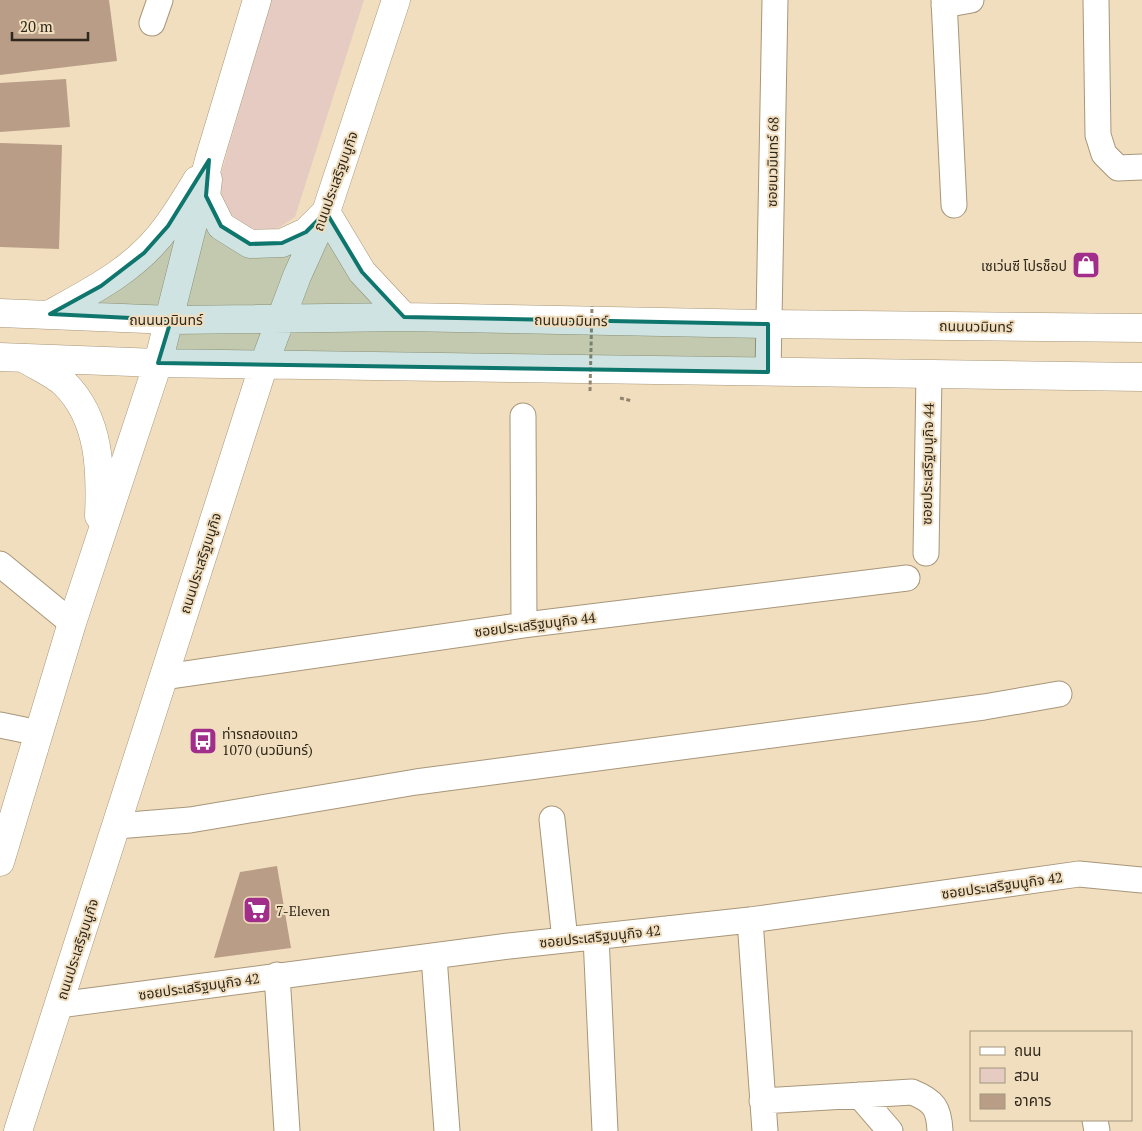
<svg xmlns="http://www.w3.org/2000/svg" width="1142" height="1131" font-family="'PT Serif','Noto Sans Thai',serif">
<style>
.green{fill:#e6cbc2}
.building{fill:#b99d87}
.lines{fill:none;stroke-linecap:round;stroke-linejoin:round}
.minor-casing{stroke:#a89679;stroke-width:27}
.major-casing{stroke:#a89679;stroke-width:29}
.path{stroke:#92856f;stroke-width:3;stroke-dasharray:4 2.5;stroke-linecap:butt}
.minor{stroke:#fff;stroke-width:25}
.major{stroke:#fff;stroke-width:28}
.path-bridge{stroke:#92856f;stroke-width:3;stroke-dasharray:4 2.5;stroke-linecap:butt}
.marked{fill:#0f766e;fill-opacity:0.2;stroke:#0f766e;stroke-width:4;stroke-linejoin:round}
.labels{text-anchor:middle;dominant-baseline:central;stroke-width:4;stroke-linejoin:round;paint-order:stroke}
.street-label{font-size:14px;fill:#2e271b;stroke:#f1debf}
.poi-label{font-size:14px;fill:#2e271b;stroke:#f1debf;text-anchor:start}
</style>
<rect width="100%" height="100%" fill="#f1debf"/>
<path class="green" d="M271,0H364L295,217C266,237 270,231 236,225L216,191Z"/>
<path class="building" d="M0,0H109L117,61L0,75Z
M66,79L70,127L0,132V83Z
M0,143L62,145L59,249L0,247Z
M277,866L291,948L214,958L240,872Z"/>
<g class="lines">
<defs>
<path id="minor" d="M944,0L954,205
M1096,0L1098,135L1104,154L1118,168L1142,167
M944,5L971,0
M152,23L160,0
M768,372L775,0
M523,416L524,625
M926,553L929,374
M0,564L72,623
M164,677L524,625L907,578
M0,725L39,733
M552,819L565,940
M117,826L190,820L416,782L984,707L1059,694
M750,920L765,1131
M596,937L605,1131
M434,957L447,1131
M277,975L287,1131
M59,1005L509,946L750,920L1079,874L1142,880
M859,1095L890,1131
M762,1101L912,1092C934,1101 939,1108 940,1131
M1095,1120L1097,1131"/>
<path id="major" d="M208,179L206,196L221,226L250,244L282,243L306,232L323,215
M326,212L362,272L404,317
M0,313L171,320L404,317L768,324L1142,328
M50,314C94,290 139,267 168,225C179,210 188,195 197,180
M0,357L158,363L1142,377
M25,359C38,367 55,374 65,384C100,419 101,470 99,516
M0,862L72,623L158,363L209,160L257,0
M18,1131L264,364L297,276L326,212L396,0"/>
</defs>
<use href="#minor" class="minor-casing"/>
<use href="#major" class="major-casing"/>
<path class="path" d="M620,398L632,401"/>
<use href="#minor" class="minor"/>
<use href="#major" class="major"/>
<path class="path-bridge" d="M590,391L592,306"/>
</g>
<path class="marked" d="M209,160L206,196L221,226L250,244L282,243L306,232L326,212L362,272L404,317L768,324V372L158,363L171,320L50,314L101,286L144,253L168,226Z"/>
<defs>
<symbol id="shop-square" viewBox="-11 -11 22 22"><rect x="-9" y="-9" width="18" height="18" rx="4" fill="#a12e8a" stroke="#f1debf"/><path d="M-5-2.5h2.3a2.7 3.5 0 0 1 5.4 0H5L5.5 6h-11ZM-1.5-2.5h3a1.5 2.3 0 0 0-3 0Z" fill="#fff"/></symbol>
<symbol id="bus-square" viewBox="-11 -11 22 22"><rect x="-9" y="-9" width="18" height="18" rx="4" fill="#a12e8a" stroke="#f1debf"/><path d="M-5-6H5V4H4V6H2V4H-2V6H-4V4H-5ZM-3.5-4V0h7V-4ZM-3.5 1.2v1.5H-2V1.2ZM2 1.2v1.5H3.5V1.2Z" fill="#fff"/></symbol>
<symbol id="supermarket-square" viewBox="-11 -11 22 22"><rect x="-9" y="-9" width="18" height="18" rx="4" fill="#a12e8a" stroke="#f1debf"/><path d="M-6-5.5h2.5l.6 2H6L4.5 2H-2.5L-4.4-4H-6ZM-1.5 3.2a1.3 1.3 0 1 0 .1 0ZM3 3.2a1.3 1.3 0 1 0 .1 0Z" fill="#fff"/></symbol>
</defs>
<g fill-rule="evenodd">
<use href="#shop-square" x="1070" y="249" width="32" height="32"/>
<use href="#bus-square" x="187" y="725" width="32" height="32"/>
<use href="#supermarket-square" x="241" y="894" width="32" height="32"/>
</g>
<g class="labels">
<g class="street-label">
<text transform="translate(772 162) rotate(-89)">ซอยนวมินทร์ 68</text>
<text transform="translate(335 181) rotate(-70)">ถนนประเสริฐมนูกิจ</text>
<text x="166" y="319">ถนนนวมินทร์</text>
<text transform="translate(571 320) rotate(1)">ถนนนวมินทร์</text>
<text transform="translate(976 326) rotate(1)">ถนนนวมินทร์</text>
<text transform="translate(927 464) rotate(-89)">ซอยประเสริฐมนูกิจ 44</text>
<text transform="translate(200 563) rotate(-72)">ถนนประเสริฐมนูกิจ</text>
<text transform="translate(535 624) rotate(-7)">ซอยประเสริฐมนูกิจ 44</text>
<text transform="translate(1002 885) rotate(-8)">ซอยประเสริฐมนูกิจ 42</text>
<text transform="translate(600 936) rotate(-6)">ซอยประเสริฐมนูกิจ 42</text>
<text transform="translate(77 949) rotate(-72)">ถนนประเสริฐมนูกิจ</text>
<text transform="translate(199 986) rotate(-8)">ซอยประเสริฐมนูกิจ 42</text>
</g>
<g class="poi-label">
<text x="1067" y="265" text-anchor="end">เซเว่นซี โปรช็อป</text>
<text x="222" y="733">ท่ารถสองแถว<tspan x="222" dy="16">1070 (นวมินทร์)</tspan></text>
<text x="276" y="910">7-Eleven</text>
</g>
</g>
<rect x="970" y="1031" width="162" height="90" fill="#f1debf" stroke="#a3957d"/>
<rect x="980" y="1047" width="25" height="8" fill="#ffffff" stroke="#a3957d"/>
<text x="1014" y="1056" font-size="15" fill="#2e271b">ถนน</text>
<rect x="980" y="1068" width="25" height="15" fill="#e6cbc2" stroke="#a3957d"/>
<text x="1014" y="1081" font-size="15" fill="#2e271b">สวน</text>
<rect x="980" y="1094" width="25" height="15" fill="#b99d87" stroke="#a3957d"/>
<text x="1014" y="1106" font-size="15" fill="#2e271b">อาคาร</text>
<path d="M12 32v8h76v-8" fill="none" stroke="#2e271b" stroke-width="2.5"/>
<text x="20" y="32" font-size="15" fill="#2e271b" stroke="#f1debf" stroke-width="4" paint-order="stroke">20 m</text>
</svg>
